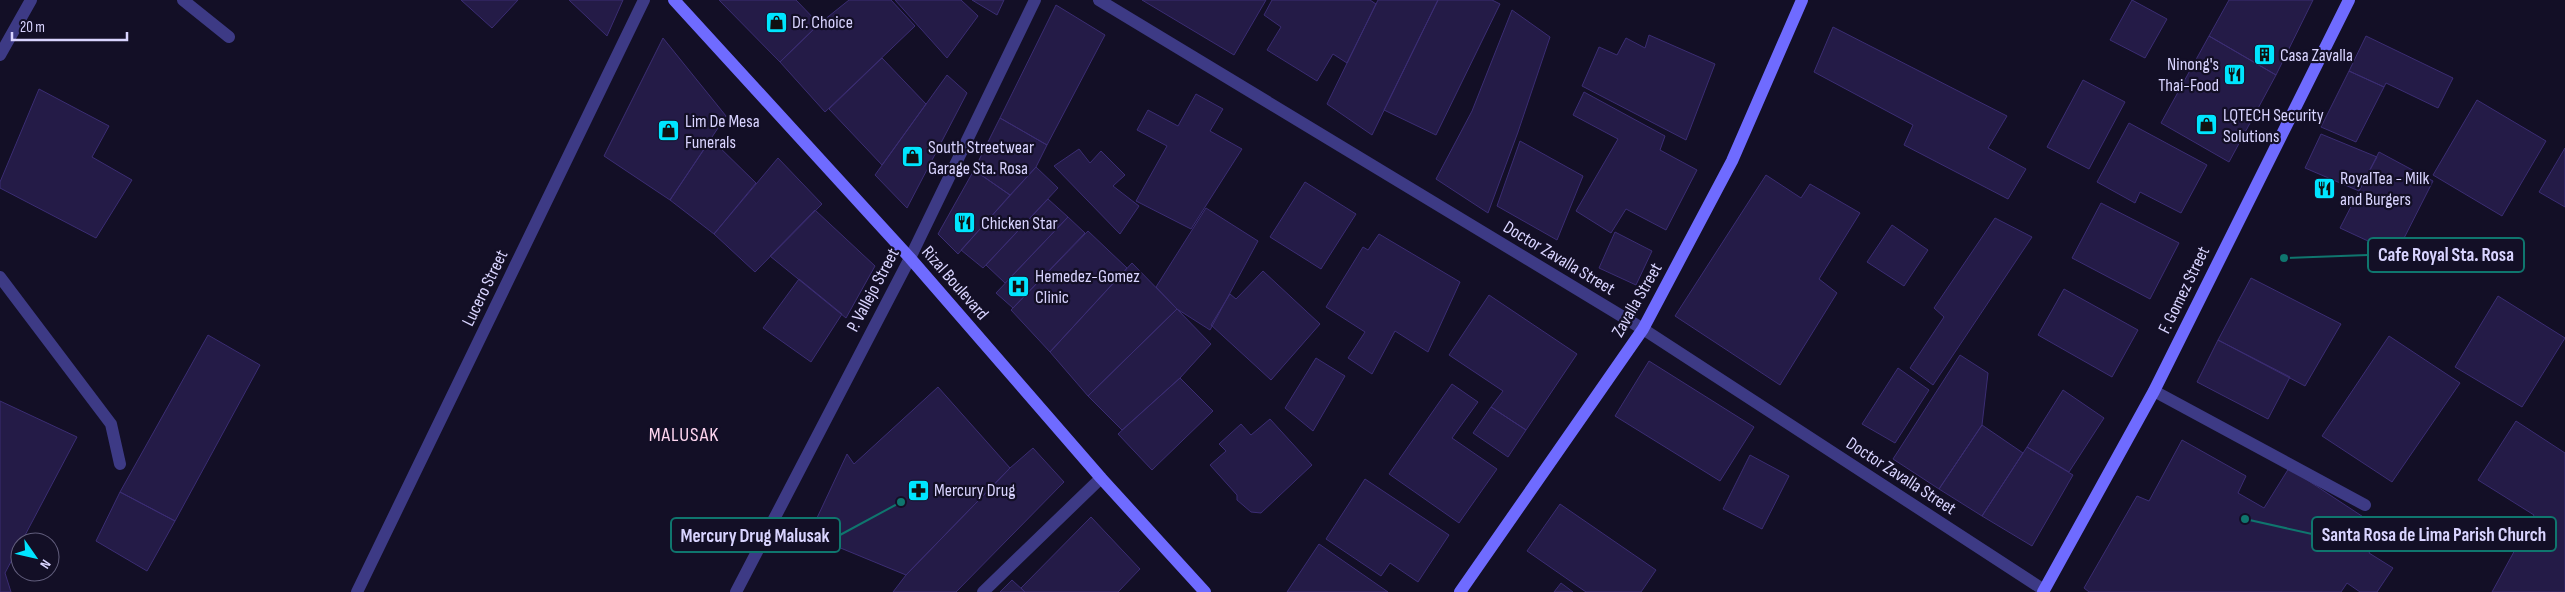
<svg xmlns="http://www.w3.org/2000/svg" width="2565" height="592" font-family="'Sofia Sans Condensed',sans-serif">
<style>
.building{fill:#241b47;stroke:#3b2d73}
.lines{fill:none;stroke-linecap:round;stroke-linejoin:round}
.lane{stroke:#3d3a85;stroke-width:12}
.street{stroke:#3d3a85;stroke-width:12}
.secondary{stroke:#6f6bff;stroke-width:12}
.labels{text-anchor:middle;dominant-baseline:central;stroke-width:4.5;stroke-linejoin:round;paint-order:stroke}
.poi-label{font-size:18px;fill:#d9d4ff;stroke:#130f26;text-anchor:start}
.street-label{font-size:18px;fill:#d9d4ff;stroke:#130f26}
.quarter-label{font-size:20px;letter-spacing:1px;fill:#ffd6f0;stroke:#130f26}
.leader{fill:none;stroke:#0f766e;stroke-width:2}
.callout-dot{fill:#0f766e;stroke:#130f26;stroke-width:2}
.callout{fill:#130f26;stroke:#0f766e;stroke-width:2}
.callout-label{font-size:19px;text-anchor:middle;font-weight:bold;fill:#d9d4ff}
</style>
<rect width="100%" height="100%" fill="#130f26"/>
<path class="building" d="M461,0H518L492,28Z
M569,0H623L607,36Z
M719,0H796L819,24L780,62Z
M849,0H891L915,26L825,112L780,62L819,24Z
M895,0H961L978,16L947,58Z
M972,0H1004L997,15Z
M1142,0H1266L1234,55Z
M1272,0H1370L1376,4L1347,63L1333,54L1317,81L1267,50L1281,27L1264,15Z
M1378,0H1438L1372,135L1327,104Z
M1438,0H1492L1500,4L1436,135L1384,110Z
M2132,0L2167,19L2145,58L2110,40Z
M2229,0H2313L2276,75L2209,36Z
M1056,5L1105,35L1047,145L1000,118Z
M1512,10L1550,37L1518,132L1488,213L1436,179L1472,111Z
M1833,27L2007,116L1988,148L2026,169L2008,199L1904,145L1913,125L1814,72Z
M1649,35L1715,64L1686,140L1582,86L1599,47L1617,55L1626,38L1645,48Z
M2209,36L2276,75L2229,162L2161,123Z
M2366,36L2453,78L2438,108L2386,83L2384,87L2349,71Z
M663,38L726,116L670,200L604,156Z
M882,58L926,104L882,165L829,109Z
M2349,71L2384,87L2356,142L2321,127Z
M947,75L967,93L907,208L875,175Z
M2083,80L2125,102L2089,169L2047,147Z
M39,89L109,126L92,157L132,180L96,238L0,188V182Z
M1584,92L1665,136L1660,150L1697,170L1666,230L1626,209L1611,233L1576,211L1618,139L1573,115Z
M1196,94L1223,109L1210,131L1242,149L1191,229L1136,201L1167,146L1137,130L1148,110L1178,126Z
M2477,100L2546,141L2502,216L2433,175Z
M1000,118L1047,145L1036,167L1010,195L974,170Z
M2129,123L2207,165L2181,213L2140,192L2135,203L2097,182Z
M2321,134L2377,157L2359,191L2305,168Z
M711,139L756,183L714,234L670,200Z
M1520,141L1583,176L1557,240L1497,206Z
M2565,148V207L2539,192Z
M1079,149L1090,163L1101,151L1125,175L1113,186L1139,206L1120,234L1054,166Z
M2379,152L2433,181L2396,254L2340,228Z
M778,158L822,204L755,272L714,234Z
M1036,167L1058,188L983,268L961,250Z
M974,170L1010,195L958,254L938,234Z
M1766,175L1801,198L1810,184L1860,213L1819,279L1837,293L1780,385L1675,316Z
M1305,182L1356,214L1321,269L1270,237Z
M1048,199L1068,217L1005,283L986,265Z
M2101,203L2179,243L2150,299L2072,258Z
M1206,208L1258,241L1210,330L1177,309L1156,287Z
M815,210L875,266L846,318L770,256Z
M1068,217L1085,233L1013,308L996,293Z
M1995,218L2032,237L1933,385L1910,368L1944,317L1934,308Z
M1892,225L1928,250L1904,286L1867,262Z
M1088,231L1127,268L1050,352L1011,310Z
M1615,232L1652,251L1636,285L1599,268Z
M1379,234L1460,282L1428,352L1395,331L1372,374L1348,358L1365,332L1326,307L1363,247L1368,250Z
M1132,263L1177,309L1088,396L1050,352Z
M1263,271L1320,324L1271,380L1211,325L1230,294L1236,299Z
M2251,278L2341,324L2305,386L2218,340Z
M799,279L842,314L811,362L763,328Z
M2064,289L2138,330L2112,377L2038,335Z
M1489,295L1577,354L1526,430L1491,407L1503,391L1449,355Z
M2498,296L2565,338L2522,407L2455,367Z
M1177,309L1211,344L1180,378L1122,430L1088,396Z
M208,335L260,365L175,521L120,492Z
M2389,336L2460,383L2392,482L2322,436Z
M2218,340L2290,377L2268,419L2197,382Z
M1960,355L1988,373L1982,425L1939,489L1893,459Z
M1316,358L1345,376L1313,431L1285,408Z
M1649,361L1754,427L1720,481L1615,416Z
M1898,368L1929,390L1895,443L1862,424Z
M1180,378L1213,411L1152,470L1118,434Z
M1452,384L1478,402L1452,438L1497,469L1459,523L1389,474Z
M938,387L1010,468L906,575L809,535L847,454L854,464Z
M2063,390L2104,418L2069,472L2027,447Z
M0,401L77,437L5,573L11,592H0Z
M1491,407L1526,430L1508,457L1473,433Z
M1270,419L1312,465L1261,513L1251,512L1237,500V495L1210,465L1226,451L1219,444L1241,424L1251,435Z
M2516,421L2565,453V592H2492L2534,515L2478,480Z
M1982,425L2023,453L1982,516L1939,489Z
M2182,440L2246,476L2238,493L2264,508L2289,468L2383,530L2369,553L2393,568L2377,592H2360L2347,583L2341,592H2089L2084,588L2137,496L2149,501Z
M2027,447L2073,475L2032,546L1982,516Z
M1033,448L1064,482L956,592H893L906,575L1010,468Z
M1750,455L1789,476L1762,529L1723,509Z
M1365,479L1449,535L1418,582L1390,563L1381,576L1326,539Z
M120,492L175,521L147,571L96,541Z
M1560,504L1656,570L1641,592H1586L1527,551Z
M1091,517L1140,569L1118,592H1025L1021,588Z
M1319,544L1388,592H1287Z
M1012,580L1025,592H1000Z
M1561,583L1573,592H1554Z"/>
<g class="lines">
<path class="lane" d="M0,55L31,0
M0,277L111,424L120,464
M2154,391L2365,505
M983,592L1101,478"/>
<path class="street" d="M183,0L229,37
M1099,0L1643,329L2044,590
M357,592L644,0
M736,592L910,258L1035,0"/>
<path class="secondary" d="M674,0L910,258L1101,478L1205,592
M1460,592L1643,329L1732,161L1802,0
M2043,592L2154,391L2349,0"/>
</g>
<defs>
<symbol id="shop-square" viewBox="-11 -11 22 22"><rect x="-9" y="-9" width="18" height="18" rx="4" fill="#00e5ff" stroke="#130f26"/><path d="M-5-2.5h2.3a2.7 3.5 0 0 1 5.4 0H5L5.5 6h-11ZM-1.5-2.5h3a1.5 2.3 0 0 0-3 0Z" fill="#111"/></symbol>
<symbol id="building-square" viewBox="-11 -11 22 22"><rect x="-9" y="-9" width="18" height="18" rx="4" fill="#00e5ff" stroke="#130f26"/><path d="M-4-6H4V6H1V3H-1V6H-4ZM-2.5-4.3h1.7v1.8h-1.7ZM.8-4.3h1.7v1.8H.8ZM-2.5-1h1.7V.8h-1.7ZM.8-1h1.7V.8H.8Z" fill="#111"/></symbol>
<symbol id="restaurant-square" viewBox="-11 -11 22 22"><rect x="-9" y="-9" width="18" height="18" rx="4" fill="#00e5ff" stroke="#130f26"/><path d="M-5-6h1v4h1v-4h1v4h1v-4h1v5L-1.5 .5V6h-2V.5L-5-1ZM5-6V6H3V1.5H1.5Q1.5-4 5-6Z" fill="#111"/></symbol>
<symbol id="hospital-square" viewBox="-11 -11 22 22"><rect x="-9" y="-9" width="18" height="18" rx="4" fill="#00e5ff" stroke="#130f26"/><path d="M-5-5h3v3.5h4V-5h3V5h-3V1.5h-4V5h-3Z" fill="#111"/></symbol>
<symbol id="pharmacy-square" viewBox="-11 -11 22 22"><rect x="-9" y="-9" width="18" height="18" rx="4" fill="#00e5ff" stroke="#130f26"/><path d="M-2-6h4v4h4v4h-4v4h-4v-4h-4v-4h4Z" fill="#111"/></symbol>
</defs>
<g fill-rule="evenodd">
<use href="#shop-square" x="764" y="10" width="25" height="25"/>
<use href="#building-square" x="2252" y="42" width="25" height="25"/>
<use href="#restaurant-square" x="2222" y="62" width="25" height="25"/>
<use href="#shop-square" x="2194" y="112" width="25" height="25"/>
<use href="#shop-square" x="656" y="118" width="25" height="25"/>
<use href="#shop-square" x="900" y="144" width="25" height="25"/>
<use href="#restaurant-square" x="2312" y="176" width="25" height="25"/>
<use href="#restaurant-square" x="952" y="210" width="25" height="25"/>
<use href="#hospital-square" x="1006" y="274" width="25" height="25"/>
<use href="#pharmacy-square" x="906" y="478" width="25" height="25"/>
</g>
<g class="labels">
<g class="poi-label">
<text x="792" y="22">Dr. Choice</text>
<text x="2280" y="55">Casa Zavalla</text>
<text x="2219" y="64" text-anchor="end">Ninong's<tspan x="2219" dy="21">Thai-Food</tspan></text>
<text x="2223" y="115">LQTECH Security<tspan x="2223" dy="21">Solutions</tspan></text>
<text x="685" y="121">Lim De Mesa<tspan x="685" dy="21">Funerals</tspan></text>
<text x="928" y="147">South Streetwear<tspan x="928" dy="21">Garage Sta. Rosa</tspan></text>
<text x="2340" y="178">RoyalTea - Milk<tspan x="2340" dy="21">and Burgers</tspan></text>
<text x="981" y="223">Chicken Star</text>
<text x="1035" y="276">Hemedez-Gomez<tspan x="1035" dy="21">Clinic</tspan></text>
<text x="934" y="490">Mercury Drug</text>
</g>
<g class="street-label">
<text transform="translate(1559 258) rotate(31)">Doctor Zavalla Street</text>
<text transform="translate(955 283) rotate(49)">Rizal Boulevard</text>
<text transform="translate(485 288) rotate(-64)">Lucero Street</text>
<text transform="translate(873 290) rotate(-62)">P. Vallejo Street</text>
<text transform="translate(2184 290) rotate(-64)">F. Gomez Street</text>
<text transform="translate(1637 300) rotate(-60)">Zavalla Street</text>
<text transform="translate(1901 476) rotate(33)">Doctor Zavalla Street</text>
</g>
<g class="quarter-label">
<text x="684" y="435">MALUSAK</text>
</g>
</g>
<path class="leader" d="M2284 258L2368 255M2245 519L2312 534M901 502L840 535"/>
<g class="callout-dot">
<circle cx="2284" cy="258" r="5"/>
<circle cx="2245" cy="519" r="5"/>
<circle cx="901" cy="502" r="5"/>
</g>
<g class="callout">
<rect x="2368" y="238" width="156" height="34" rx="5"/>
<rect x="2312" y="517" width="244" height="34" rx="5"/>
<rect x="671" y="518" width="169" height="34" rx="5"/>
</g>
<g class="callout-label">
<text x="2446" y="261">Cafe Royal Sta. Rosa</text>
<text x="2434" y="541">Santa Rosa de Lima Parish Church</text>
<text x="755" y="542">Mercury Drug Malusak</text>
</g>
<g transform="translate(35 557) rotate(124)"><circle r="24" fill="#130f26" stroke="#625e7d"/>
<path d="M0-4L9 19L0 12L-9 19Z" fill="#00e5ff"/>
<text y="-8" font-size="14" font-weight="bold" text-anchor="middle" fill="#d9d4ff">N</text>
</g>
<path d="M12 32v8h115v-8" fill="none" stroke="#d9d4ff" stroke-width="2.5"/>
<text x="20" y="32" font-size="15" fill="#d9d4ff" stroke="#130f26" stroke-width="4" paint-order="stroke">20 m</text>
</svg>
